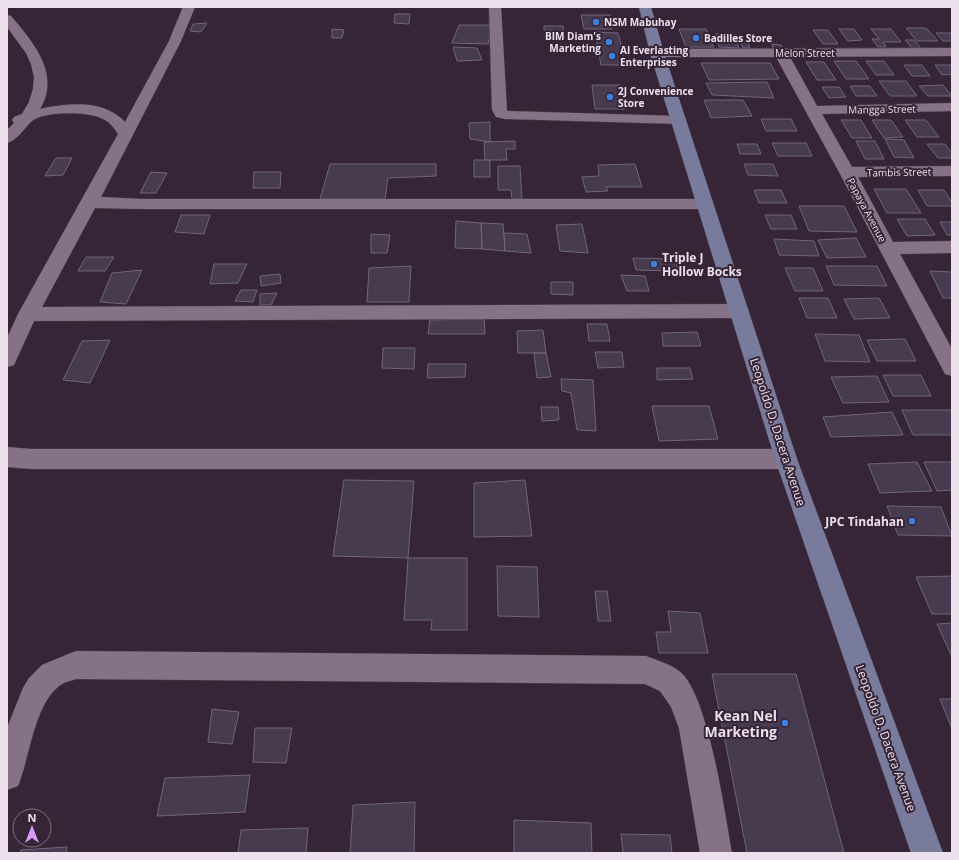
<svg xmlns="http://www.w3.org/2000/svg" width="959" height="860" font-family="'Open Sans',sans-serif">
<style>
.building{fill:#473b50;stroke:#71647b}
.lines{fill:none;stroke-linecap:round;stroke-linejoin:round}
.street-casing{stroke:#4e404e;stroke-width:1}
.secondary-casing{stroke:#4e404e;stroke-width:1}
.street{fill:#867286;fill-rule:evenodd}
.secondary{fill:#797b9d;fill-rule:evenodd}
.shop-dot{fill:#3f7fe0;stroke:#362536;stroke-width:1.5}
.labels{text-anchor:middle;dominant-baseline:central;stroke-width:4;stroke-linejoin:round;paint-order:stroke}
.far-poi-label{font-size:10px;font-weight:bold;fill:#ebe0eb;stroke:#362536;text-anchor:start}
.far-street-label{font-size:10px;fill:#ebe0eb;stroke:#362536}
.poi-label{font-size:12px;font-weight:bold;fill:#ebe0eb;stroke:#362536;text-anchor:start}
.street-label{font-size:12px;fill:#ebe0eb;stroke:#362536}
.near-poi-label{font-size:14px;font-weight:bold;fill:#ebe0eb;stroke:#362536;text-anchor:end}
</style>
<rect width="100%" height="100%" fill="#362536"/>
<path class="building" d="M395,14H410L409,24L394,23Z
M581,15H610L612,29H584Z
M207,23L201,32L190,31L193,24Z
M459,25H492L488,44L452,43Z
M544,26H563L564,31L544,30Z
M906,28H926L938,41H917Z
M332,29L344,30L342,38H332Z
M679,29H706L714,47H686Z
M839,29H854L862,40L848,41Z
M871,29H891L901,42H883L886,47H878L872,39H879Z
M813,30H828L838,44H823Z
M595,32L618,33L626,65H601Z
M936,33H952V41H943Z
M715,34H734L739,48L719,47Z
M905,40H914L921,48H912Z
M740,42H747L750,48H743Z
M772,44L781,45L783,49H773Z
M453,47L477,48L482,60L457,61Z
M834,61H856L869,79H846Z
M866,61H884L894,75H876Z
M806,62H824L836,80H817Z
M701,63H770L779,79L709,80Z
M904,65H922L930,76H912Z
M935,65H952V74L942,75Z
M879,81H906L917,96H890Z
M767,82L774,98L712,95L706,83Z
M592,85H621L625,109H595Z
M943,85L952,96H928L919,86Z
M850,86H870L877,96H856Z
M822,87H839L846,97L829,98Z
M704,100H743L752,116L711,118Z
M761,119H791L797,131H766Z
M841,120H861L872,138H852Z
M872,120H891L903,137L884,138Z
M905,120H926L939,137H917Z
M490,122V142L470,139L469,123Z
M885,139L904,140L914,158L894,157Z
M515,141V149H506L507,160H485L484,142Z
M856,141H875L884,159H865Z
M772,143H806L812,156H778Z
M737,144H757L761,154H740Z
M927,144H945L952,153V158H938Z
M56,158H72L63,175L45,176Z
M474,160H490V177H474Z
M330,164H436V176L388,178L385,199H320Z
M635,164L642,187H606L608,191L586,192L582,177L599,176L598,165Z
M744,164H773L778,176L748,175Z
M498,166H520L522,199H512L511,190H498Z
M151,172L167,173L156,193H140Z
M254,172H281L280,188H253Z
M874,189H906L921,213H887Z
M754,190H781L787,203H759Z
M918,190H944L952,203V206H927Z
M799,206H844L857,232L809,231Z
M181,215H210L204,234L175,232Z
M765,215H791L797,229H771Z
M897,219H925L935,235L907,236Z
M456,221L481,223L482,249L455,248Z
M940,222H952V235H947Z
M481,223L503,224L505,251L482,249Z
M582,224L588,253L560,251L556,225Z
M504,233L527,234L531,253L505,251Z
M371,234L390,235L387,253H371Z
M856,238L866,257L827,258L818,240Z
M774,239L814,241L819,256L779,255Z
M86,257H114L105,271H78Z
M633,258L676,259L678,271L636,270Z
M214,264H247L238,283L210,284Z
M411,266L409,302H367L369,268Z
M826,266H877L887,286L834,285Z
M785,268H813L823,291H795Z
M142,270L126,304L100,302L112,273Z
M930,271L952,272V298H943Z
M280,274L281,283L261,286L260,276Z
M621,275L645,276L649,291H627Z
M551,282H573V295L551,294Z
M241,290H257L253,302L235,301Z
M277,293L271,305H260V294Z
M799,298H828L837,318H807Z
M879,298L890,318L854,319L844,299Z
M484,319L485,334H428L430,320Z
M587,324H607L610,341H589Z
M543,330L546,353H518L517,331Z
M697,332L701,346H663L662,333Z
M815,334L859,335L870,362L825,361Z
M905,339L916,361H877L867,340Z
M110,340L90,383L63,380L82,341Z
M383,348H415L414,369L382,368Z
M595,352H622L624,367L598,368Z
M534,353H546L551,377L537,378Z
M428,364H466L465,377L427,378Z
M657,368H690L693,379L657,380Z
M883,375H921L931,396H893Z
M877,376L889,402L843,403L831,377Z
M561,379L593,380L596,431L577,430L571,393L562,391Z
M652,406H709L718,439L659,441Z
M541,407H558L559,420L542,421Z
M902,410H952V435H913Z
M892,412L903,435L831,437L823,417Z
M917,462L932,491L880,493L868,464Z
M924,462H952V490L937,491Z
M344,480L414,481L408,558L333,556Z
M525,480L532,536L474,537V483Z
M887,506L941,507L952,536L898,535Z
M408,558H467V630H431L432,620H404Z
M497,566L537,567L539,617L498,616Z
M952,576V614H932L916,577Z
M595,591H607L611,621H598Z
M668,611L700,613L708,653H659L656,632H671Z
M952,623V657L937,624Z
M712,674H796L844,853H747Z
M940,699H952V729Z
M212,709L239,712L232,744L208,742Z
M255,728H292L286,763L253,762Z
M250,775L245,812L157,816L165,778Z
M415,802L414,853H350L353,805Z
M514,820L591,823L592,853H514Z
M308,828L306,853H238L241,830Z
M621,834L670,835L672,853H623Z
M67,847L66,853H20L21,850Z"/>
<g class="lines">
<defs>
<path id="street" d="M183,7H195L181,41L101,197L142,199H705L711,200L713,204L711,208L705,209H142L95,208L42,307L739,304L746,306L749,311L746,316L739,318L34,321L14,365L7,367V338L18,314L118,134C114,128 110,122 103,119C90,111 43,111 32,121C24,128 18,140 7,143V130L14,123L12,120L14,117L22,114L29,102L33,89L34,77L31,64L26,53L7,27V15L11,16C33,42 61,74 40,109C68,103 103,99 125,122L169,41Z
M489,7H501L507,111L679,116L684,117L686,120L684,123L679,124L505,119L496,117L492,110Z
M952,48V56L790,57L817,106L952,103V111L822,114L852,167L952,166V176L858,177L893,242L952,241V253L900,254L952,349V376L945,374L839,172L776,57H657L652,56L650,53L652,50L657,49Z
M7,447L31,449H786L794,452L797,459L794,466L786,469H31L7,467Z
M76,651L646,656C656,660 670,664 679,671C708,692 725,815 732,853H700L679,728L671,707L660,691L645,684L76,679C70,681 64,682 59,686C34,706 30,756 18,786L7,790V728L23,688L29,678L42,665Z"/>
<path id="secondary" d="M639,7H651L664,53L797,459L943,853H911L775,459L650,53Z"/>
</defs>
<use href="#street" class="street-casing"/>
<use href="#secondary" class="secondary-casing"/>
<use href="#street" class="street"/>
<use href="#secondary" class="secondary"/>
</g>
<g class="shop-dot">
<circle cx="596" cy="22" r="4"/>
<circle cx="696" cy="38" r="4"/>
<circle cx="609" cy="42" r="4"/>
<circle cx="612" cy="56" r="4"/>
<circle cx="610" cy="97" r="4"/>
<circle cx="654" cy="264" r="4"/>
<circle cx="912" cy="521" r="4"/>
<circle cx="785" cy="723" r="4"/>
</g>
<g class="labels">
<g class="far-poi-label">
<text x="604" y="22">NSM Mabuhay</text>
<text x="601" y="36" text-anchor="end">BIM Diam's<tspan x="601" dy="12">Marketing</tspan></text>
<text x="704" y="38">Badilles Store</text>
<text x="620" y="50">AI Everlasting<tspan x="620" dy="12">Enterprises</tspan></text>
<text x="618" y="91">2J Convenience<tspan x="618" dy="12">Store</tspan></text>
</g>
<g class="far-street-label">
<text x="805" y="53">Melon Street</text>
<text transform="translate(882 109) rotate(-1)">Mangga Street</text>
<text transform="translate(899 172) rotate(-1)">Tambis Street</text>
<text transform="translate(867 210) rotate(62)">Papaya Avenue</text>
</g>
<g class="poi-label">
<text x="662" y="257">Triple J<tspan x="662" dy="14">Hollow Bocks</tspan></text>
<text x="904" y="521" text-anchor="end">JPC Tindahan</text>
</g>
<g class="street-label">
<text transform="translate(778 432) rotate(72)">Leopoldo D. Dacera Avenue</text>
<text transform="translate(886 738) rotate(70)">Leopoldo D. Dacera Avenue</text>
</g>
<g class="near-poi-label">
<text x="777" y="715">Kean Nel<tspan x="777" dy="16">Marketing</tspan></text>
</g>
</g>
<rect width="959" height="860" fill="none" stroke="#ebe0eb" stroke-width="16"/>
<g transform="translate(32 828)"><circle r="19" fill="#362536" stroke="#7e707e"/>
<path d="M0-3L7 15L0 10L-7 15Z" fill="#d89af8"/>
<text y="-6" font-size="11" font-weight="bold" text-anchor="middle" fill="#ebe0eb">N</text>
</g>
</svg>
